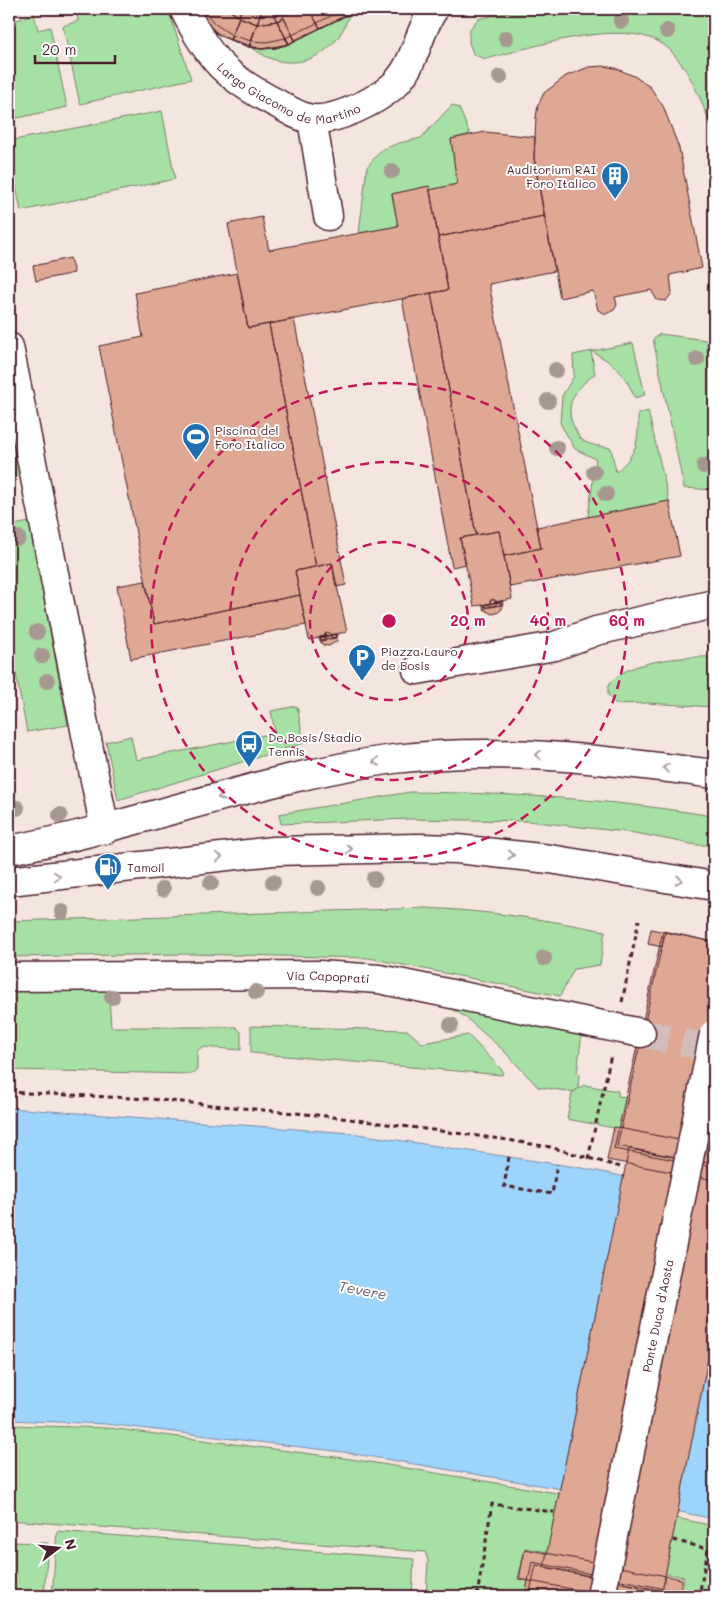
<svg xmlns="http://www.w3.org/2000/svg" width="723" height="1605" font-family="Mali,sans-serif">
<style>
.green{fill:#a6e0a5;stroke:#788068}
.water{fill:#9cd4fc;stroke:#7b8ca8}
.building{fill:#dea894;stroke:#4a1f2b}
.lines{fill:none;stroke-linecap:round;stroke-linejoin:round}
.minor-tunnel{stroke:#d3bdbb;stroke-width:28;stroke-dasharray:28 14;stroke-linecap:butt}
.minor-casing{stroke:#4a1f2b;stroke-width:31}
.major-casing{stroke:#4a1f2b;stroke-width:31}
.path{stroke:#4a1f2b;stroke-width:3;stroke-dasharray:5 4;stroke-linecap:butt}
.minor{stroke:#fff;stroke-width:28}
.major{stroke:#fff;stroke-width:28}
.minor-bridge-casing{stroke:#4a1f2b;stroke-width:31;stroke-linecap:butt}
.minor-bridge{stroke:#fff;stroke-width:28}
.tree{fill:#a69890}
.oneway{stroke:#ae9aa0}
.ring{fill:none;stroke:#c2185b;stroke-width:2.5;stroke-dasharray:9 6}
.labels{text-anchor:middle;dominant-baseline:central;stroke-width:4;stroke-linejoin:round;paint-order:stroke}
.street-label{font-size:12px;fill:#4a1f2b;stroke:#fff}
.poi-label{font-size:12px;fill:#4a1f2b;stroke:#fff;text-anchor:start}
.water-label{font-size:14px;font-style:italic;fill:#63556a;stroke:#fff}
.centre{fill:#c2185b;stroke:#fff;stroke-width:2.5}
.ring-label{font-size:15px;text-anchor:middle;font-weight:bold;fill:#c2185b;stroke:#fff;stroke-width:4;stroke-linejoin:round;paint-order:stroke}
</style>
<rect width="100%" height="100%" fill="#f5e5df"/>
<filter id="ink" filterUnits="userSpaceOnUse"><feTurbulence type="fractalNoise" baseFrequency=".02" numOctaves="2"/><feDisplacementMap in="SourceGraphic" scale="10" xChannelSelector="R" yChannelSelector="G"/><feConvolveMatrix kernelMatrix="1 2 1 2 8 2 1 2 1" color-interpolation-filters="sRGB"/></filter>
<g filter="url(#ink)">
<path class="green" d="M76,9H168L191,79L80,104L63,26L78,21Z
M197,9H359L349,14C341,48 306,71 272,59C264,57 258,51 252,48C222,34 216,39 197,9Z
M522,9H714V135C703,105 693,75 671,51C634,12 531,48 486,59L474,55L469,43V30L478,19Z
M34,14L38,30L50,27L67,107L9,120V23Z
M452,105L459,108L470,134L451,139L457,184L430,190L429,186L392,194L398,226L359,233L367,167L381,150L399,143L421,138Z
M162,111L175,179L21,211L9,152V141Z
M660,334L714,341V490L684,488L653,339Z
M633,343L645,395L635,398C624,372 615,364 591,351L595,374C576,388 562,405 575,429C577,432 578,437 581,439C589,446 601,446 611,448L616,472C637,454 639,441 638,414L648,411L669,501L588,517L596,459L575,449L560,423L562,396L574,376L573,355Z
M9,415L20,475L9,477Z
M29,522L68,725L27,732L9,637V526Z
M714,657V707L647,703L616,704L608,695V686C623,660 687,656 714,657Z
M297,706L304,743L118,800L106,742L131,736L136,760L275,733L271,711Z
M410,792C510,793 608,799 706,815L713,821L709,845H696L635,833L527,821L408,819L281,824L279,814Z
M426,908C487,911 545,919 605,931L600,965L574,969L560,996L369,958L189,954L9,957V921Z
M9,982H108L111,1027H236L241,1032V1050L202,1047L197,1051V1070L192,1074L9,1070Z
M443,1004L582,1032L577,1073L579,1075L578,1088L574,1092L538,1087L503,1050L464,1016Z
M251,1026L407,1030L422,1043L468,1035L503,1071L502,1075L251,1053Z
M584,1085L618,1091V1096L626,1097L619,1129L567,1119L572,1093Z
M9,1425L109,1428L351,1459L557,1493L714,1526V1596H681L684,1577L525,1548L518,1579L528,1581L525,1596H426L428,1560L425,1552L9,1520Z
M57,1531L414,1559L412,1596H52Z
M9,1542L48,1543L44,1596H9Z"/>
<path class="water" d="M9,1108L351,1133L582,1168L714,1195V1519L604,1496L343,1452L106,1424L9,1420Z"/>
<path class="building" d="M197,9H359L289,44L261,49L222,37L206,23Z
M212,9H228L239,17L230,40L214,32L200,15Z
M212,9H228L239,17L230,40L214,32L200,15Z
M228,9H241L239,17L230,11Z
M241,9H262L257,24L239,17Z
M262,9H270L277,21L257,24Z
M270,9H279L284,18L277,21Z
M309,9H360L320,28Z
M309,9H359L320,28Z
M345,9H359L320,28L317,23Z
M205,12L215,24L232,35L230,40L214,32L206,23L200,15Z
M239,17L257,24L249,47L230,40Z
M239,17L257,24L249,47L230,40Z
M284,18L295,40L289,44L277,21Z
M284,18L295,40L289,44L277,21Z
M277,21L289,44L275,48L261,49L249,47L257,24Z
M277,21L289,44L275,48L261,49L249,47L257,24Z
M317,23L320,28L295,40L292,35Z
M232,35L251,41L249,47L230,40Z
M292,35L295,40L289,44L285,38Z
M285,38L289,44L275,48L261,49L249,47L251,41L267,42Z
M603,66L615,68L634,76L650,87L663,106L679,148L702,268L670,275L672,293L666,301L657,300L651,290L615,297L617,305L614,310L606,314L598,310L593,291L560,298L534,158L536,117L538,105L544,93L566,76L589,67Z
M485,132L535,137L534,158L544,216L438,237L430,190L457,184L451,139Z
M429,186L448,290L248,328L228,224L262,217L269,250L398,226L392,194Z
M544,216L555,271L489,284L541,548L504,556L499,531L476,535L431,293L448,290L438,237Z
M70,258L74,273L36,281L33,266Z
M237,273L248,328L269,324L316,567L295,571L300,595L154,624L99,346L143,337L135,293Z
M431,293L476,535L460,538L466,564L452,567L402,299Z
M294,319L346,585L336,587L332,563L316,567L269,324Z
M669,501L680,556L510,587L504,556L541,548L537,527Z
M499,531L512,599L496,602L492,599L489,604L474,606L460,538Z
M332,563L347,632L331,635L328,632L324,637L309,640L295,571Z
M145,581L154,624L300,595L306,625L131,659L117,586Z
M489.5 603a3.5 3.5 0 1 1 7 0a3.5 3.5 0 1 1-7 0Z
M501,601V605L485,608V605Z
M503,601L502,609L497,613L492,614L484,609L483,605Z
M500,602L501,605L486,607L485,604Z
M324.5 636a3.5 3.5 0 1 1 7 0a3.5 3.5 0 1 1-7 0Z
M335,634L336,637L321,640L320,637Z
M336,634V638L321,641L320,637Z
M338,634L337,641L329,646L323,645L318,638Z
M651,929L665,932L662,947L648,944Z
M663,931L714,942V1167L614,1149Z
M665,932L714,942V1164L617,1146Z
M614,1127L714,1147V1180L607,1160Z
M629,1149L714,1164V1329L662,1591L544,1567Z
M525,1549L682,1579L679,1596H608L519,1579Z
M532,1562L675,1591L674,1596H525Z
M536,1565L672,1593L671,1596H529Z"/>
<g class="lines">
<path class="minor-tunnel" d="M641,1033L714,1049"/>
<defs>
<g id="minor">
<path id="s1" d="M184,9C209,60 227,78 278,104C288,110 301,118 313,119C336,121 376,101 393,86C416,65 417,33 434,9"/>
<path d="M312,119L328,216"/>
<path d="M9,347L105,830"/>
<path d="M417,670L555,646L596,631L714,604"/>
<path id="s2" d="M9,977L319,975L379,979L641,1033"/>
</g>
<path id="major" d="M9,850C139,826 263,776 394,759C501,746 609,760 714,774
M9,881L273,851L418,848L457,849L550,859L714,886"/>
</defs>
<use href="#minor" class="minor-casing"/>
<use href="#major" class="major-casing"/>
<path class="path" d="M622,1002L639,920
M9,1092L150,1099L326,1116L501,1139L550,1147L624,1168
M509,1157L504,1186L552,1194L557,1164
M588,1159L611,1055
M673,1540L708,1549L699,1596
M477,1596L492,1504L554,1512"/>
<use href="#minor" class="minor"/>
<use href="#major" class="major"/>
<defs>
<g id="minor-bridge">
<path id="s3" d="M601,1596L714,1034"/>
</g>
</defs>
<use href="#minor-bridge" class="minor-bridge-casing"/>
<use href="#minor-bridge" class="minor-bridge"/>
</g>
<g class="tree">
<circle cx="621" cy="21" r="8"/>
<circle cx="667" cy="31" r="8"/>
<circle cx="506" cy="38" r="8"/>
<circle cx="500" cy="77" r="8"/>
<circle cx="392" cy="171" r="8"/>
<circle cx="697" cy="359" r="8"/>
<circle cx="556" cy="370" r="8"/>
<circle cx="548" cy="401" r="8"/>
<circle cx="557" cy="448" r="8"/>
<circle cx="704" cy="466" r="8"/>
<circle cx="594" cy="472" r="8"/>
<circle cx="606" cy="494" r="8"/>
<circle cx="18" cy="538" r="8"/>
<circle cx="37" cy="632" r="8"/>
<circle cx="42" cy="656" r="8"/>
<circle cx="47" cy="681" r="8"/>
<circle cx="17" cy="808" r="8"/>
<circle cx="60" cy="815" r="8"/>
<circle cx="374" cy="879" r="8"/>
<circle cx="273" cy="882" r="8"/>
<circle cx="211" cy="883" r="8"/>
<circle cx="318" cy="888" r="8"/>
<circle cx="163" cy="889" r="8"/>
<circle cx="62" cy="912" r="8"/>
<circle cx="544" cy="958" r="8"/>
<circle cx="256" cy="992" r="8"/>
<circle cx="112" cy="997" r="8"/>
<circle cx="451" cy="1025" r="8"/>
</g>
<defs><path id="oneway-chevron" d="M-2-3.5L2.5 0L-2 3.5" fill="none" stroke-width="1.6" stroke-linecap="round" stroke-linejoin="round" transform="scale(1.25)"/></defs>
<g class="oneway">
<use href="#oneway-chevron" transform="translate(538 755) rotate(-178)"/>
<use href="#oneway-chevron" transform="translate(376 762) rotate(171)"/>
<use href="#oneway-chevron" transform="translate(666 768) rotate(-174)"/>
<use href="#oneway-chevron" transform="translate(221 797) rotate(164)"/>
<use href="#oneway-chevron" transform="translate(349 849) rotate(-2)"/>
<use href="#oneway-chevron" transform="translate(511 855) rotate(6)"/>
<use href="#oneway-chevron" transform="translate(219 857) rotate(-7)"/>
<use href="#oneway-chevron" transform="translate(57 876) rotate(-6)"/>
<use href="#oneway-chevron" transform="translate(679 880) rotate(9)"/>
</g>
</g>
<g class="ring">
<circle cx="389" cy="621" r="79"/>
<circle cx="389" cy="621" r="159"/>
<circle cx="389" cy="621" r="238"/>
</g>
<defs>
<symbol id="building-pin" viewBox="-11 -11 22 30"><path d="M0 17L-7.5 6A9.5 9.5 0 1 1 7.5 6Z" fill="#1f6fb2" stroke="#fff"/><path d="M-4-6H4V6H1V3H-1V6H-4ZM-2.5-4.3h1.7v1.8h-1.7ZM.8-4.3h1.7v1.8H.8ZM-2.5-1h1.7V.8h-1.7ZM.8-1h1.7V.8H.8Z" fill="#fff"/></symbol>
<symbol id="stadium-pin" viewBox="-11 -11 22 30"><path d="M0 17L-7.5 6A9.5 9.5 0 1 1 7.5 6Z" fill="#1f6fb2" stroke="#fff"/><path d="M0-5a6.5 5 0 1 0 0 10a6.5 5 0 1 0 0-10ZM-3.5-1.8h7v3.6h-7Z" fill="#fff"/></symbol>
<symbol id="parking-pin" viewBox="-11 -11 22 30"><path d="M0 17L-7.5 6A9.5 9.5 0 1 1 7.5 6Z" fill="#1f6fb2" stroke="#fff"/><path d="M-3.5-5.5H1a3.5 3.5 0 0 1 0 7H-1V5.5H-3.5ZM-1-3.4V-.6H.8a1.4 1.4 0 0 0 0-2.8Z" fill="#fff"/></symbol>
<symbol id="bus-pin" viewBox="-11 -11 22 30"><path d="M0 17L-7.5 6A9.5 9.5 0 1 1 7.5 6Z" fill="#1f6fb2" stroke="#fff"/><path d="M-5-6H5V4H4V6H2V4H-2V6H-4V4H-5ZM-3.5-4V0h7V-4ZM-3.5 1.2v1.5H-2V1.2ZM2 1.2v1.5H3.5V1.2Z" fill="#fff"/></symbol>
<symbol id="fuel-pin" viewBox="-11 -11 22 30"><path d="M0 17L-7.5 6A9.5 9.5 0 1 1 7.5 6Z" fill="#1f6fb2" stroke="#fff"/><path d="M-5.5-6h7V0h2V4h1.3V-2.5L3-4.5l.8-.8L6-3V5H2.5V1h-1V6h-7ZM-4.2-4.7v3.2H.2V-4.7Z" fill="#fff"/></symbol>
</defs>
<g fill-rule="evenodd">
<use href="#building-pin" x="599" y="160" width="32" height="43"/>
<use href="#stadium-pin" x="180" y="421" width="32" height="43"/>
<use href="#parking-pin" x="346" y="642" width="32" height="43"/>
<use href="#bus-pin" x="233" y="728" width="32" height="43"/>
<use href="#fuel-pin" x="92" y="851" width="32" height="43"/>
</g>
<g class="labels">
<g class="street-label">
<text stroke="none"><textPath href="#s1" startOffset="145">Largo Giacomo de Martino</textPath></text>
<text stroke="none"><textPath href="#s2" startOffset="319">Via Capoprati</textPath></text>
<text stroke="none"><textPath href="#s3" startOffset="286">Ponte Duca d'Aosta</textPath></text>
</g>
<g class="poi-label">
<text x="596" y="169" text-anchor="end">Auditorium RAI<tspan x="596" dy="14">Foro Italico</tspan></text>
<text x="215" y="430">Piscina del<tspan x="215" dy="14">Foro Italico</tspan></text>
<text x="381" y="651">Piazza Lauro<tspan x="381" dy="14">de Bosis</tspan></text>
<text x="268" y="737">De Bosis/Stadio<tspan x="268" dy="14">Tennis</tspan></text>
<text x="127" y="867">Tamoil</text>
</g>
<g class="water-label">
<text transform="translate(363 1290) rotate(11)">Tevere</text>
</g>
</g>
<circle cx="389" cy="621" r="8" class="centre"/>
<g class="ring-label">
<text x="468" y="626">20 m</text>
<text x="548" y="626">40 m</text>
<text x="627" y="626">60 m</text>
</g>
<rect width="723" height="1605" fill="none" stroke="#fff" stroke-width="30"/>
<rect x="15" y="15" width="693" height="1575" fill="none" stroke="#4a1f2b" stroke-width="2" filter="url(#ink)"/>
<g transform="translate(58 1548) rotate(74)" stroke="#ffffff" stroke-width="4" paint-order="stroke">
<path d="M0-4L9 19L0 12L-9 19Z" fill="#4a1f2b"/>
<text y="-8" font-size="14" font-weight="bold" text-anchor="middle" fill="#4a1f2b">N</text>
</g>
<path d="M35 55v8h80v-8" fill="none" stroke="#4a1f2b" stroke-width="2.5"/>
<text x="42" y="55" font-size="15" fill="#4a1f2b" stroke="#ffffff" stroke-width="4" paint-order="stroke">20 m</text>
</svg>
